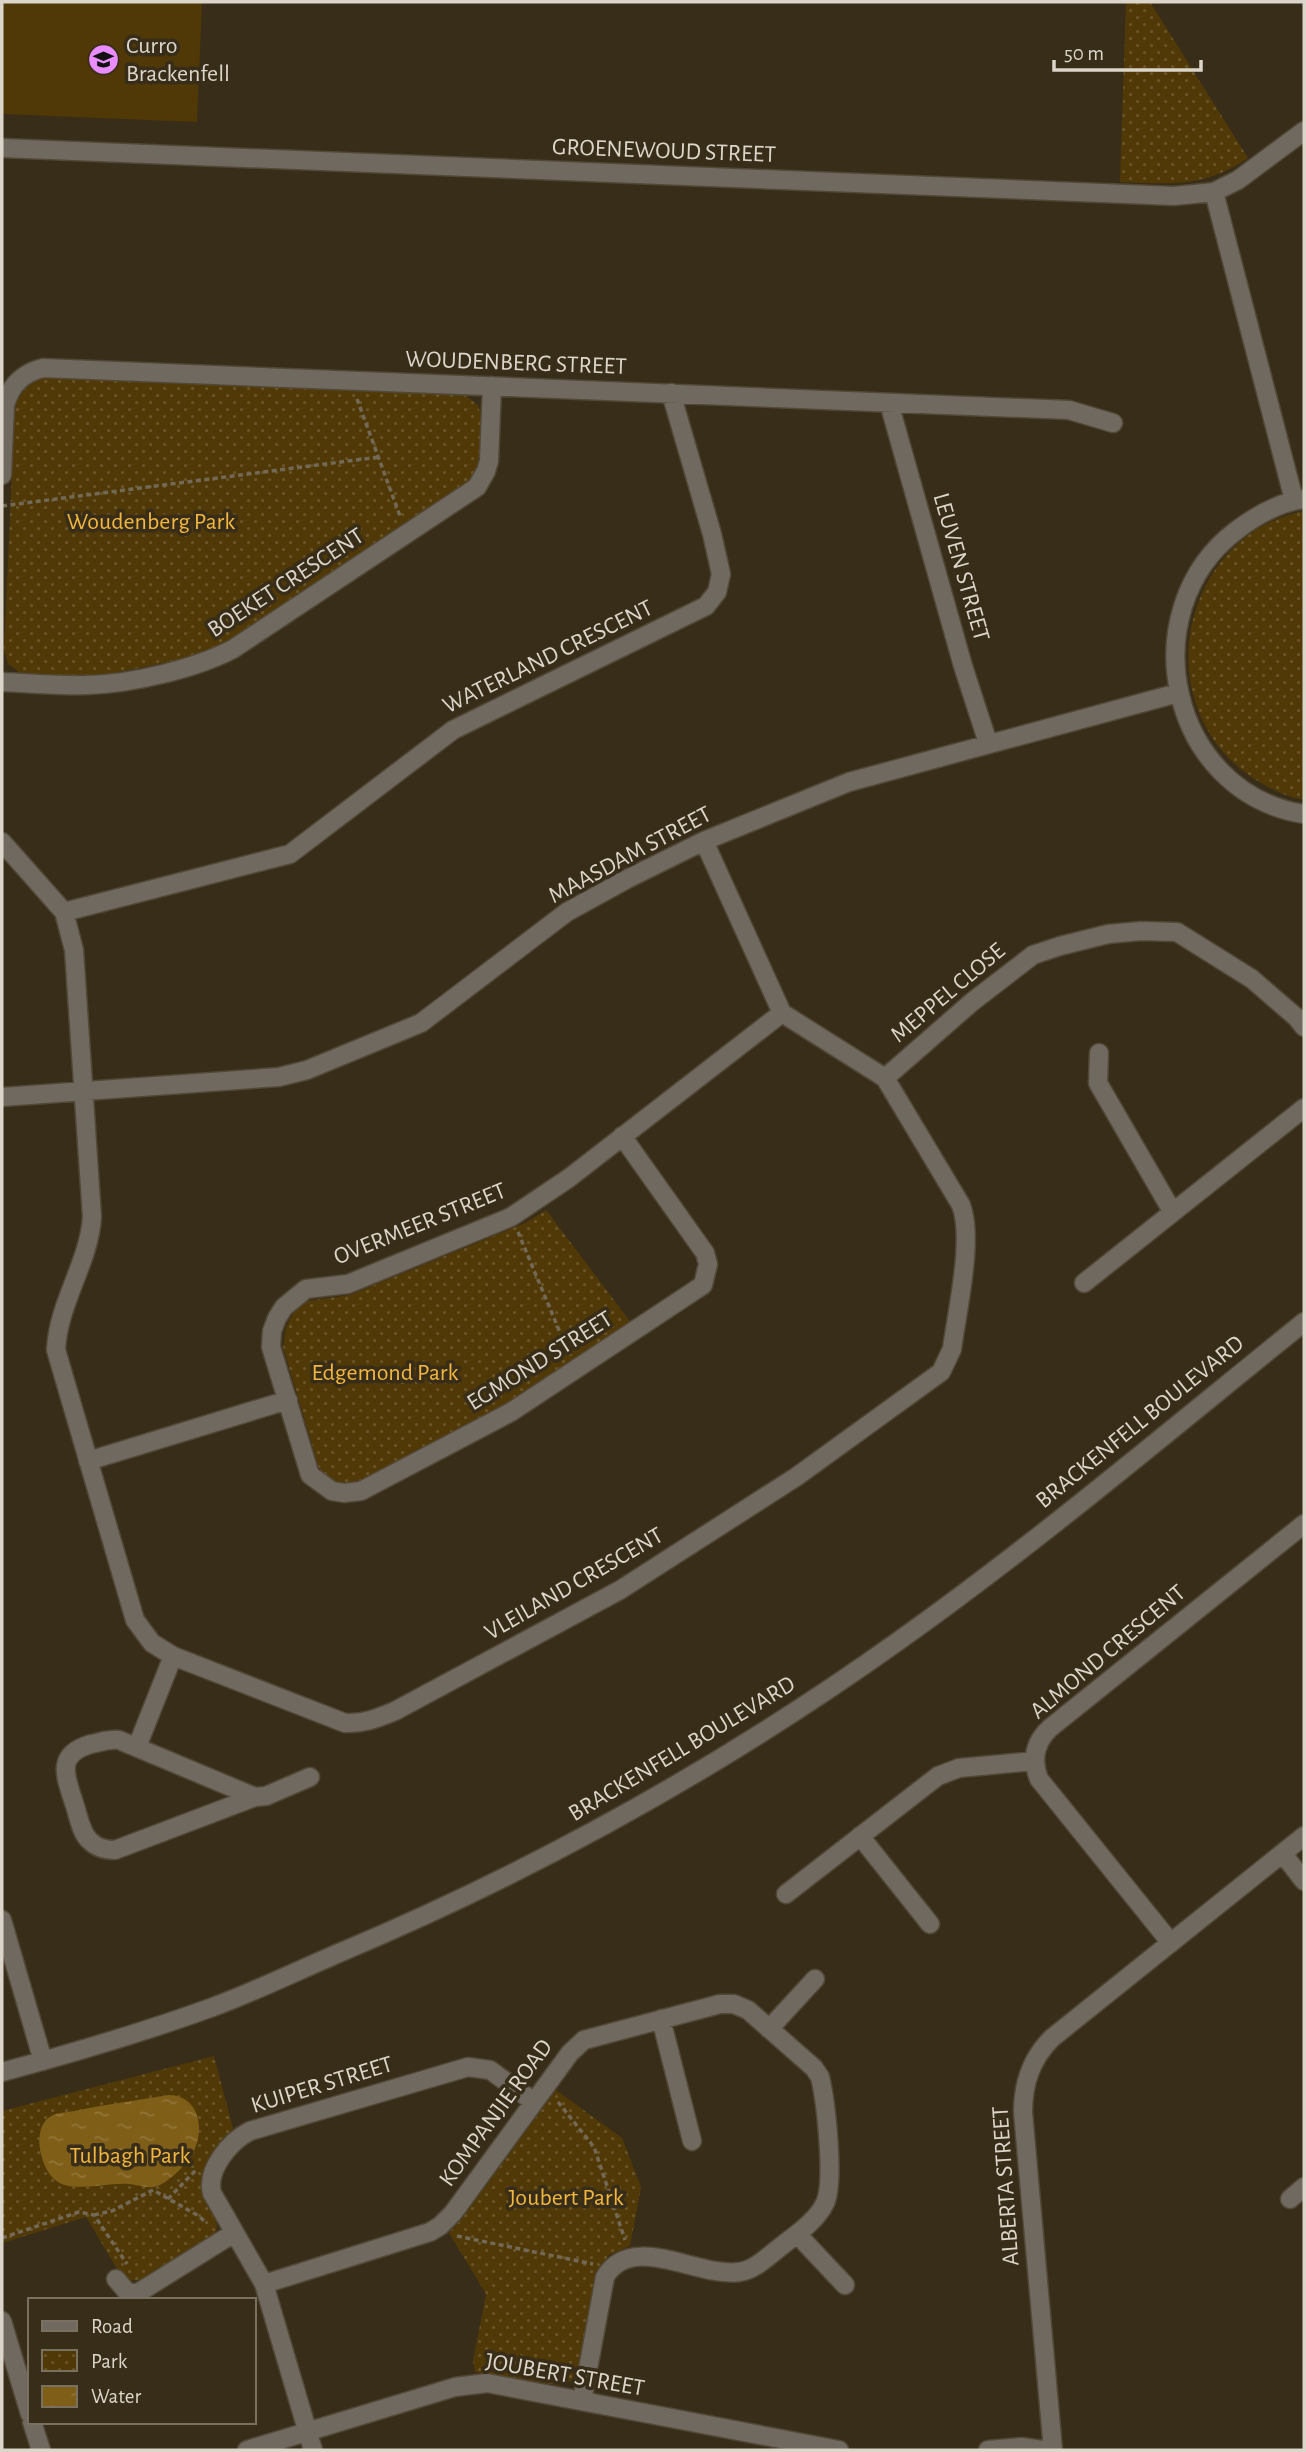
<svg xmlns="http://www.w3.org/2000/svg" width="1306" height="2452" font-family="'Alegreya Sans',sans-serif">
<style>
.grass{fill:#503907}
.park{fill:url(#park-dots)}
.water{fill:url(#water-ripples)}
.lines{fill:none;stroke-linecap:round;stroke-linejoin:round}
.minor-casing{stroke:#524835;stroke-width:21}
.path{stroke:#726957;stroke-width:3.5;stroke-dasharray:5 3.5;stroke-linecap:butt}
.minor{stroke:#6f6960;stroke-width:18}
.labels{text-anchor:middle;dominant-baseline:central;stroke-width:7;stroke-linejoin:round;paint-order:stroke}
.poi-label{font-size:24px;fill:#dcd5c9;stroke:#382d19;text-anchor:start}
.street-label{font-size:24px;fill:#dcd5c9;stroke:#382d19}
.park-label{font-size:24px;fill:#f2b73e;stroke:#382d19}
</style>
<defs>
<pattern id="park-dots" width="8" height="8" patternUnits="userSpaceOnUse" patternTransform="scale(1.75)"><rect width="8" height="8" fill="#503907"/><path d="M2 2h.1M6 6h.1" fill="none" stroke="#69552a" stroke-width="1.8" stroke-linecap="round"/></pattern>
<pattern id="water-ripples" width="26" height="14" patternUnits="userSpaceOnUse" patternTransform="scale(1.75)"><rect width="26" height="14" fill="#7f5e18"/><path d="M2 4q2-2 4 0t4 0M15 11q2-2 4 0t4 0" fill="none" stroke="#917438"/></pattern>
</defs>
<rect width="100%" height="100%" fill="#382d19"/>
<path class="grass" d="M2,2H202L197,122L2,114Z"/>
<path class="park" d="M1126,2H1150L1248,158C1204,188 1171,184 1120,182Z
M55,377L465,395L478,405L482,419L478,469L469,481L461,487L220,646L202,655L94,677L22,674L8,664L4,650L15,407C20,386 33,378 55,377Z
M1304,511V800C1283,796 1264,786 1246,773C1147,700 1182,535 1304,511Z
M546,1210L632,1324L524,1397L362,1483C343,1486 332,1483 319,1468L283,1347L286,1327L294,1312L307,1301L350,1295L525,1223Z
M214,2056L234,2132L205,2196C209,2209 222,2220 215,2234L145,2278C134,2283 126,2280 119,2272L86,2217L2,2243V2111Z
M556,2090L622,2138L641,2187L630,2246L609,2255L597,2270L578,2369L571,2381L558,2385L475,2372L473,2361L486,2294L449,2233L461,2220Z"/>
<path class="water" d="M169,2095C201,2096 206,2133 191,2156C184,2167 172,2178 160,2185C149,2190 140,2185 129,2184C119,2183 107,2185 97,2186C79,2187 60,2190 49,2173C39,2158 32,2125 53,2115C60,2112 72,2112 79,2110C109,2104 139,2100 169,2095Z"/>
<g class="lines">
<defs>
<path id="minor" d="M2,148L1174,196L1214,192L1238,180L1304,131
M1214,192L1294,500
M889,403L963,666L988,743
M2,475L5,405C11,384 23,373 43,368L1069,410L1113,423
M1304,499C1280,502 1257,515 1237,530C1130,610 1169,793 1304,814
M2,682C30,683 59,686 88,685C130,684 195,669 233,649L477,487L486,471L489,461L492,386
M2,842L64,912L74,950L92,1217C89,1263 58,1303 56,1350L135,1620L152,1643L173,1656L345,1723C364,1724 378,1718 395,1711L620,1590L796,1477L941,1372L952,1349C957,1311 974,1239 961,1205L885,1078L782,1013L704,841
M64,912L290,854L453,730L706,606L717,592L721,574L712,534L671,393
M1099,1053L1098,1083L1172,1211
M885,1078L972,1002L1033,955L1060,946L1108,934L1141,931L1177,932L1252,979L1296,1017L1304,1027
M2,1097L279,1077L307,1070L421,1023L567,912L627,879L704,841L849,782L1178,693
M622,1136L705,1253L708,1264L703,1285L511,1412L361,1491L344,1493L332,1491L310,1475L271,1347L272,1331L277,1318L284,1307L306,1289L348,1284L511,1217L569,1178L782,1013
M1084,1283L1304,1108
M88,1461L288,1400
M137,1747L173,1656
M255,1797L119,1740C109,1739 101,1742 91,1744C54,1755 66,1777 75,1806C79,1818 81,1833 90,1841C97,1848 105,1850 115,1850L255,1797L266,1796L310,1777
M860,1836L930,1924
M1283,1854L1304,1881
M786,1894L938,1776L959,1768L1034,1761
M2,1920L43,2061
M1171,1943L1039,1779C1031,1759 1035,1742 1050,1728L1304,1524
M661,2019L692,2141
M769,2029L815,1979
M2,2072C73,2053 144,2032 213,2007C256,1991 297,1971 339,1953C536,1870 723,1766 897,1642C1038,1542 1170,1430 1304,1322
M1290,2199L1304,2187
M797,2234L845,2285
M116,2279L128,2293H138
M264,2284L430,2232L440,2226L453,2213L570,2053L584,2040L720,2004H734L748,2010L814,2068L820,2077C826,2102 835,2182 825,2203C816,2222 795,2235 779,2248C767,2257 755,2270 739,2272C698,2278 632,2231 605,2277L582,2401
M138,2300V2293L234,2233
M2,2321L30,2414
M32,2422L41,2450
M247,2450L455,2387L487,2383L839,2450
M313,2450L264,2284L212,2193C206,2170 230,2141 250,2131L468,2067L490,2070L534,2102
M988,2450L1021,2447L1043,2450
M1053,2450L1023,2112C1023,2083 1031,2059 1052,2038L1304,1836"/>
</defs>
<use href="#minor" class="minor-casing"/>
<path class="path" d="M357,399L400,516
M2,506L379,457
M518,1232L569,1354
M558,2102L594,2147L625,2240
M168,2199L196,2170
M94,2215L112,2211L153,2190L197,2215L207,2223
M457,2236L593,2264
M2,2238L79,2212L94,2215L127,2264"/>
<use href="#minor" class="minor"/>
</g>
<defs>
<symbol id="school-disc" viewBox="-11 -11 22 22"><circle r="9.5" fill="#e98dfe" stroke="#382d19"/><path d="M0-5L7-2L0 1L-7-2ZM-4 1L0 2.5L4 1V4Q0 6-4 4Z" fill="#111"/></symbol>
</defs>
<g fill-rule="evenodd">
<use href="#school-disc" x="86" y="42" width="35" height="35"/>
</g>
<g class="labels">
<g class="poi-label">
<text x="126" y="46">Curro<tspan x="126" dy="28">Brackenfell</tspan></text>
</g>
<g class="street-label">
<text transform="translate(664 151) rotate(2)">GROENEWOUD STREET</text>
<text transform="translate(516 363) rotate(2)">WOUDENBERG STREET</text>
<text transform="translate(961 567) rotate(74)">LEUVEN STREET</text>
<text transform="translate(286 583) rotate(-33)">BOEKET CRESCENT</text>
<text transform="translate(548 657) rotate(-26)">WATERLAND CRESCENT</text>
<text transform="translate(630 855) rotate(-28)">MAASDAM STREET</text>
<text transform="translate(948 993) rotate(-40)">MEPPEL CLOSE</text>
<text transform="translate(420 1224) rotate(-22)">OVERMEER STREET</text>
<text transform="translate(540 1361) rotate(-32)">EGMOND STREET</text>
<text transform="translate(1140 1422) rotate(-39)">BRACKENFELL BOULEVARD</text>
<text transform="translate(574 1584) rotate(-30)">VLEILAND CRESCENT</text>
<text transform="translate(1108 1652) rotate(-40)">ALMOND CRESCENT</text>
<text transform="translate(682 1749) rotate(-31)">BRACKENFELL BOULEVARD</text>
<text transform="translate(322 2085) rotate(-17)">KUIPER STREET</text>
<text transform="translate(496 2113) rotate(-54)">KOMPANJIE ROAD</text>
<text transform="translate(1006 2186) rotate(-94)">ALBERTA STREET</text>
<text transform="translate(565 2375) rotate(10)">JOUBERT STREET</text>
</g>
<g class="park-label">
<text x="151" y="522">Woudenberg Park</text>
<text x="385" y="1373">Edgemond Park</text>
<text x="130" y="2156">Tulbagh Park</text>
<text x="566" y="2198">Joubert Park</text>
</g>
</g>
<rect width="1306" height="2452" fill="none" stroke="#dcd5c9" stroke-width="7"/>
<rect x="28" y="2298" width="228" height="126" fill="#382d19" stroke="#7a705f" stroke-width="2"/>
<rect x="42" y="2321" width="35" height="10" fill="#6f6960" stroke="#7a705f" stroke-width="2"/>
<text x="91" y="2333" font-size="21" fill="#dcd5c9">Road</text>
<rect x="42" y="2350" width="35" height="21" fill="url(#park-dots)" stroke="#7a705f" stroke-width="2"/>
<text x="91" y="2368" font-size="21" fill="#dcd5c9">Park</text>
<rect x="42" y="2386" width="35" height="21" fill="url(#water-ripples)" stroke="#7a705f" stroke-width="2"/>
<text x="91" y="2403" font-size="21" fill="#dcd5c9">Water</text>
<path d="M1054 60v10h147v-10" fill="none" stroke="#dcd5c9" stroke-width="3.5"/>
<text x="1064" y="60" font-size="21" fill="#dcd5c9" stroke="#382d19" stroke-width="5" paint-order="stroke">50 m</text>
</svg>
